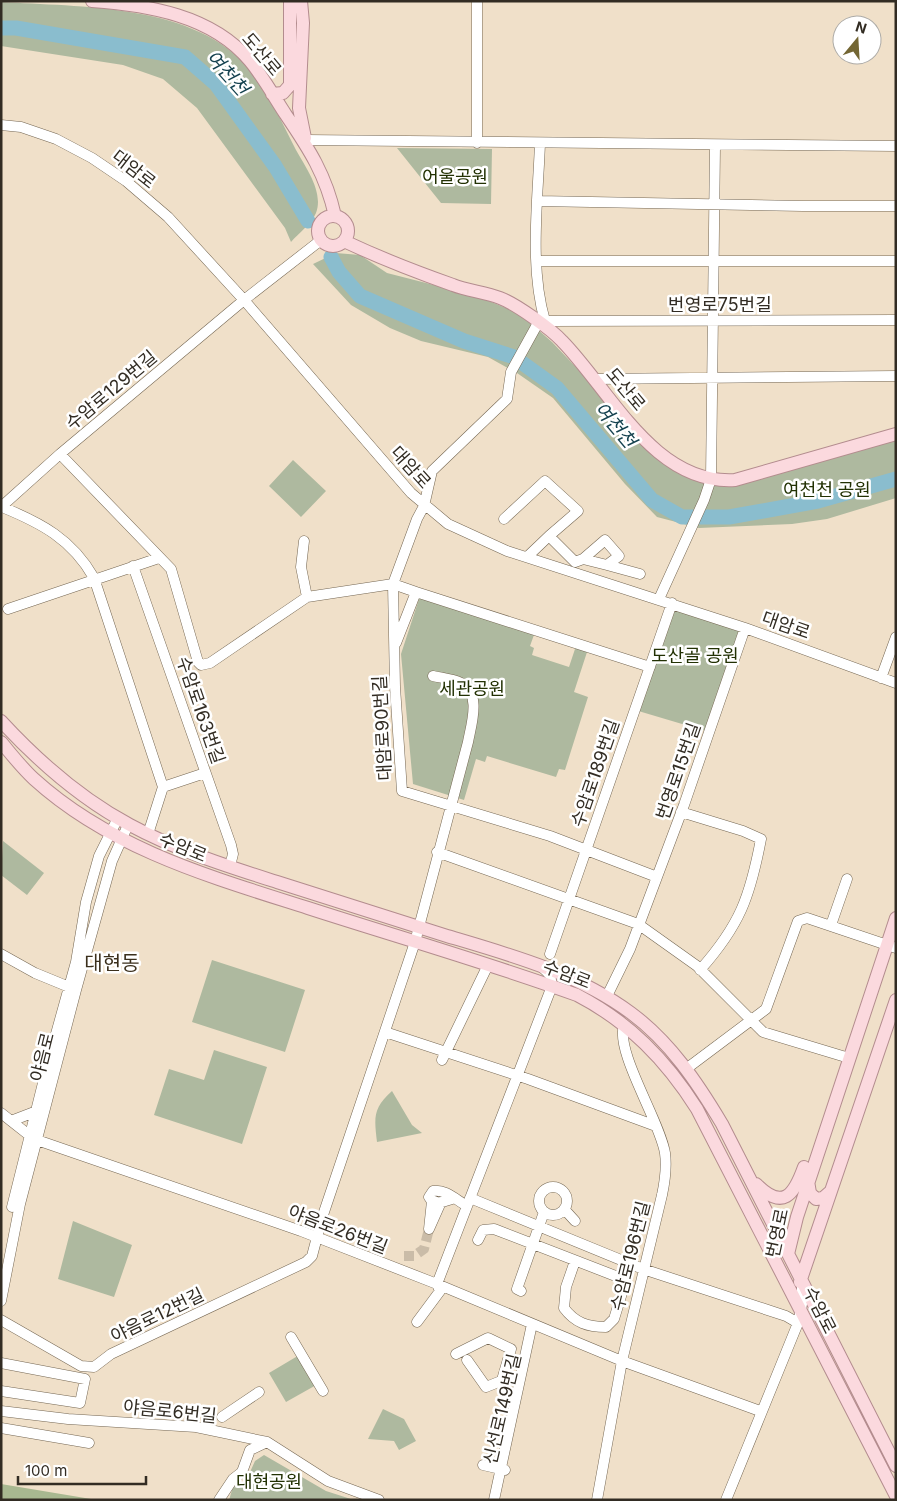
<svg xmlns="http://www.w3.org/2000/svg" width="897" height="1501" font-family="Inter,'Noto Sans KR',sans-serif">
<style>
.green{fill:#aeb99f}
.forest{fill:#a8b890}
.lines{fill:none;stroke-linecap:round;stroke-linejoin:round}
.river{stroke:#8abdce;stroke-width:15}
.minor-tunnel{stroke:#cabca8;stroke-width:10;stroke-dasharray:10 5;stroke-linecap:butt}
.minor-casing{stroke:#756753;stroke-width:11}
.major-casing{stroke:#b38c8e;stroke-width:14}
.minor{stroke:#fff;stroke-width:10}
.major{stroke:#fbd9de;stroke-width:12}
.labels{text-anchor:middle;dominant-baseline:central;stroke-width:5;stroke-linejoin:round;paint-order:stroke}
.street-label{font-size:18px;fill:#322c23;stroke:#fff}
.park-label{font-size:18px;fill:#223103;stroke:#fff}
.water-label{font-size:19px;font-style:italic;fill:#15424f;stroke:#fff}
.quarter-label{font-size:20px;fill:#3b2f1c;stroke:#fff}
</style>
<rect width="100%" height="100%" fill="#f0e0c9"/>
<path class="green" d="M1,2C79,7 197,3 251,71C269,94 283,124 296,150C306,168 324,192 316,213C312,223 298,234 291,242L285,228L197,108L163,79L123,65L1,46Z
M397,148L492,149L491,204L441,203Z
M336,253L360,255L387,273L477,296L520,314L552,342L627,421L702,482L896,439V498L827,519L792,524L699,528L657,517L625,484L553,398L517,373L488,357L421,341L390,328L351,305L313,264Z
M293,460L326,491L301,517L269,486Z
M420,596L535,632L530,646L534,648L532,655L569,667L576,646L588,649L574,692L588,697L565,770L559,769L556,777L487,756L485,762L476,759L464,800L413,784L401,654Z
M672,603L745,628L709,732L635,710Z
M3,841L44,873L27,895L1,875Z
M212,960L305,990L285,1052L192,1022Z
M214,1050L267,1067L242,1144L154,1115L169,1069L204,1080Z
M392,1091L412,1125L422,1133L377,1142C374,1117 373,1108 392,1091Z
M73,1221L132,1245L114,1297L58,1279Z
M301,1354L318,1384L286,1402L269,1373Z
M383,1409L404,1419L416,1441L399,1450L394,1441L368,1439Z
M264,1455L326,1491L354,1500H229L233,1487L246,1481L255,1461Z"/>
<path class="forest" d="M1,1484L97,1500H1Z"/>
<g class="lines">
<path class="river" d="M1,28H16L185,57L216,84L275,166L308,221
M331,257L339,272L360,296L464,341L514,357L557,388L652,500L682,517H729L763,511L818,501L896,479"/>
<path class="minor-tunnel" d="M404,1256H414L424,1249L429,1229"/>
<defs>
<path id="minor" d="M1,125L21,127L56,139L92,158L126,181L168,217L244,300L411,493L448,524L507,551L745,628L896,683
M305,140L896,146
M477,143V1
M540,143C538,199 529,267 545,321L538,323L511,372L507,399L432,471L424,506L417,519L393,584L395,687L402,791L550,836L657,877
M538,201L803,206H896
M537,261H896
M545,321L896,320
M595,379L896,376
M60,454L171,569L198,662L201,665L210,663L307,597L393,584L416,592L396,643
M1,507L60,454L244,300L321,240
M2,507C41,523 72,539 94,578L163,787L148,834
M504,519L545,481L578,511L549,536
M304,541L301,567L307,597
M527,557L549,536L575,562L583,559L605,540L619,556L607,565L640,574
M583,559L607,565
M133,566L231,845L233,854L230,866
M416,592L650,667
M659,599L704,500L711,479L715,146
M8,609L159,558
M881,678L896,637
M163,787L205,773
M681,812L743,831L761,839C750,897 740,925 700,970
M437,852L638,924L697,966L763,1032L849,1058
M831,925L847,879
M1,954L35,973L74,989
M550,954L672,603
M607,996L630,949L684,805L745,628
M385,1032L528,1079L656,1126
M442,1060L488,965
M686,1069L766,1009L798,921L807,918L896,948
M1,1113L34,1139L301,1231L437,1284L622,1361L760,1411
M11,1121L37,1111
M539 1201a14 14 0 1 1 28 0a14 14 0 1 1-28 0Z
M470,1198L643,1269L786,1316L798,1323
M452,1199L439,1203L431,1200L429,1197L433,1191C446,1189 456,1200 467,1206
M432,1201L429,1229L441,1202
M12,1207L49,1059L76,962L86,902L99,856L118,818
M565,1210L575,1221
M478,1240L483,1230L494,1229L626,1280L614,1319L606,1327C588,1327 575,1323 564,1308L566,1287L575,1261
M437,1284L552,986L550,975L542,967
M521,1291L517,1289L544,1212
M1,1301L20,1204L76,990L112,861L128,825
M1,1320L81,1366L94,1367L111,1354L306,1262L312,1256L322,1218L415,942L468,742C471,725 482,693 461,683C453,679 442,678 433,676
M417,1322L440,1291L437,1284
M291,1337L323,1391
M456,1354L488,1338L511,1349L502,1380
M467,1360L486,1387L506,1379L519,1382
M1,1363L85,1379L80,1403L1,1391
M1,1411L68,1419L196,1427L267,1442L328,1481L379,1500
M222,1417L259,1392
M1,1428L89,1443
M483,1465L505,1470
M219,1500L233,1479L242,1472L250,1450L267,1442
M494,1500L532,1324
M597,1500L622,1361L662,1195C665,1181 667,1168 665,1153C660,1121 615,1052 624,1025
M726,1500L798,1323L802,1304V1283"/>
<path id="major" d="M92,1C147,5 212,15 250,61C264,78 274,97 286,115C309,149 326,175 335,216
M301,1L303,23L299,108L305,138
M272,94L283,93L290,85V1
M318 231a15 15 0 1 1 30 0a15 15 0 1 1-30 0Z
M344,241C380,258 416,272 453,285C468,291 485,292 500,298C516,304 551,329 562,341C611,391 654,485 735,480L896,434
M1,721C38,761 81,799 130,825C176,850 227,866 277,882C333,900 390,918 447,936C511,955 577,973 631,1013C670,1042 697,1082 722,1124L896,1466
M1,742C12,755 22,768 34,779C111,849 211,877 308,908C398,937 489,963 577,995C629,1022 666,1060 697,1109L896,1496
M808,1181L810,1193L816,1199L823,1198L831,1191
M756,1184C783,1211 794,1195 804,1167
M788,1254L797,1217L896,918
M800,1282L896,1000"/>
</defs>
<use href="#minor" class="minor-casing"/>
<use href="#major" class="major-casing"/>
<use href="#minor" class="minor"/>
<use href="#major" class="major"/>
</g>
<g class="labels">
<g class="street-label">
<text transform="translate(262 54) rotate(50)">도산로</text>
<text transform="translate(134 169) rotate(38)">대암로</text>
<text x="720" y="304">번영로75번길</text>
<text transform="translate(626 389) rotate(50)">도산로</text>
<text transform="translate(111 390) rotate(-40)">수암로129번길</text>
<text transform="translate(411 467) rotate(48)">대암로</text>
<text transform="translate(786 625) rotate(19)">대암로</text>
<text transform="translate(201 710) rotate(71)">수암로163번길</text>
<text transform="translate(382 728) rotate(-93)">대암로90번길</text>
<text transform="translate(678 771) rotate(-71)">번영로15번길</text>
<text transform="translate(595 773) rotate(-71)">수암로189번길</text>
<text transform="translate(183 847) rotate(22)">수암로</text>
<text transform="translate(567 974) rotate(21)">수암로</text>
<text transform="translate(42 1057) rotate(-76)">야음로</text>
<text transform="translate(338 1229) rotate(21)">야음로26번길</text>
<text transform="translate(777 1233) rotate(-78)">번영로</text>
<text transform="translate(630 1256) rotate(-76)">수암로196번길</text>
<text transform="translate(820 1310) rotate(63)">수암로</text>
<text transform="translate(157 1315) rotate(-26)">야음로12번길</text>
<text transform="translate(502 1409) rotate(-77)">신선로149번길</text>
<text transform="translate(170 1411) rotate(6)">야음로6번길</text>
</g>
<g class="park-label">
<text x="455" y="176">어울공원</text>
<text x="827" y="489">여천천 공원</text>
<text x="695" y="655">도산골 공원</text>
<text x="472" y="688">세관공원</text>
<text x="269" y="1481">대현공원</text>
</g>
<g class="water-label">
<text transform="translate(227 73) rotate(48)">여천천</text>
<text transform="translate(615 425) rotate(50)">여천천</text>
</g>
<g class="quarter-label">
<text x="112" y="963">대현동</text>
</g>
</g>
<rect width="897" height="1501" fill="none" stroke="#322c23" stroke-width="5"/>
<g transform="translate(857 40) rotate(18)"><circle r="24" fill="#ffffff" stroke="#adaba7"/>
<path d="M0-4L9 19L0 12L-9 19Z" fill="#736633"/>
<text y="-8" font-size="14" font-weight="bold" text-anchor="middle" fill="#322c23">N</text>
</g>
<path d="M18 1476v8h128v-8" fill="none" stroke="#322c23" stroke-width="2.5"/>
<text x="25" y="1476" font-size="15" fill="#322c23" stroke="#ffffff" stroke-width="4" paint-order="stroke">100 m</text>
</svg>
